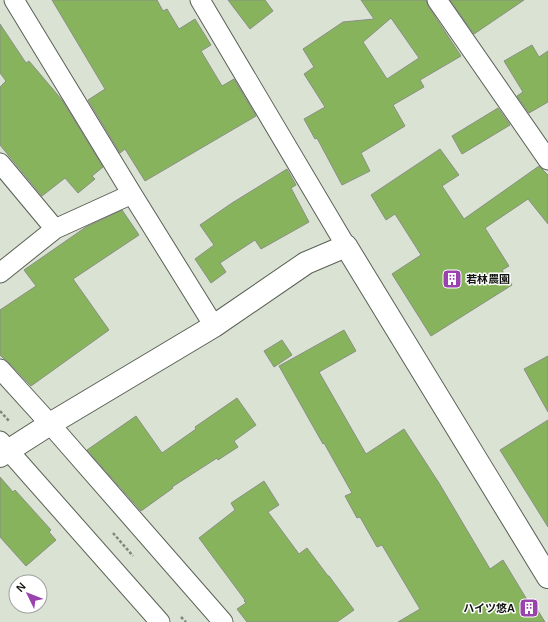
<svg xmlns="http://www.w3.org/2000/svg" width="548" height="622" font-family="Arial,'Noto Sans JP',sans-serif">
<style>
.building{fill:#88b35d;stroke:#899083;fill-rule:evenodd}
.lines{fill:none;stroke-linecap:round;stroke-linejoin:round}
.minor-casing{stroke:#5a6155;stroke-width:21}
.tertiary-casing{stroke:#5a6155;stroke-width:24}
.path{stroke:#80867c;stroke-width:2.5;stroke-dasharray:3 2;stroke-linecap:butt}
.minor{stroke:#fff;stroke-width:19}
.tertiary{stroke:#fff;stroke-width:22}
.labels{text-anchor:middle;dominant-baseline:central;stroke-width:3;stroke-linejoin:round;paint-order:stroke}
.poi-label{font-size:11px;font-weight:bold;fill:#121510;stroke:#fff;text-anchor:start}
</style>
<rect width="100%" height="100%" fill="#dae2d4"/>
<path class="building" d="M52,0H157L163,11L167,9L179,29L195,19L211,45L201,51L222,86L234,79L256,116L145,181L125,149L120,153L88,100L105,89Z
M228,0H265L273,11L250,29Z
M361,0H426L428,6L461,56L420,80L424,87L393,105L405,126L361,153L370,171L342,185L317,138L315,139L304,119L325,107L304,74L314,67L303,49L343,22L374,19ZM391,18L419,58L387,79L363,42Z
M450,0H524L474,34Z
M0,24L26,63L29,61L62,100L103,167L92,176L95,179L78,193L65,178L42,196L0,145V87L6,81L0,73Z
M532,45L539,57L548,51V102L529,113L517,96L523,92L504,61Z
M498,108L510,125L462,154L452,136Z
M440,149L459,175L442,186L464,219L539,166L548,175V224L528,199L485,228L509,266L502,270L512,285L431,336L392,274L421,255L395,214L386,220L371,195Z
M287,169L296,185L291,188L309,222L261,249L255,240L220,263L226,272L211,283L195,259L214,245L200,225L232,203Z
M122,210L139,235L73,279L109,330L31,386L8,362L3,358L0,355V310L36,286L24,270L86,227Z
M344,330L356,351L319,372L366,454L404,429L439,483L490,569L503,560L529,603L532,601L545,622H398L420,609L382,545L377,547L360,517L357,518L345,496L352,493L324,443L323,444L279,366Z
M282,340L292,355L274,367L264,351Z
M548,356V412L524,369Z
M237,398L256,425L234,441L238,447L218,460L217,458L172,487L173,488L141,511L87,450L136,416L162,453L196,429L195,427Z
M548,420V527L500,450Z
M0,477L13,492L15,490L51,530L49,532L56,540L26,566L0,537Z
M264,481L279,505L268,512L299,554L307,548L328,576H329L354,610L337,622H247L237,609L246,603L244,601L245,600L199,538L235,510L231,503Z"/>
<g class="lines">
<defs>
<path id="minor" d="M14,0L132,194L214,326
M200,0L346,246
M437,0L548,160
M0,163L55,229
M0,273L55,229L132,194
M0,369L50,424L223,622
M0,441L160,622"/>
<path id="tertiary" d="M0,456L50,424L214,326L306,263L346,246L548,577"/>
</defs>
<use href="#minor" class="minor-casing"/>
<use href="#tertiary" class="tertiary-casing"/>
<path class="path" d="M0,411L9,421
M113,533L133,556
M181,617L186,622"/>
<use href="#minor" class="minor"/>
<use href="#tertiary" class="tertiary"/>
</g>
<defs>
<symbol id="building-square" viewBox="-11 -11 22 22"><rect x="-9" y="-9" width="18" height="18" rx="4" fill="#9a42ae" stroke="#fff"/><path d="M-4-6H4V6H1V3H-1V6H-4ZM-2.5-4.3h1.7v1.8h-1.7ZM.8-4.3h1.7v1.8H.8ZM-2.5-1h1.7V.8h-1.7ZM.8-1h1.7V.8H.8Z" fill="#fff"/></symbol>
</defs>
<g fill-rule="evenodd">
<use href="#building-square" x="441" y="268" width="22" height="22"/>
<use href="#building-square" x="518" y="597" width="22" height="22"/>
</g>
<g class="labels">
<g class="poi-label">
<text x="466" y="279">若林農園</text>
<text x="515" y="608" text-anchor="end">ハイツ悠A</text>
</g>
</g>
<g transform="translate(28 594) rotate(313)"><circle r="19" fill="#ffffff" stroke="#a0a19f"/>
<path d="M0-3L7 15L0 10L-7 15Z" fill="#9a42ae"/>
<text y="-6" font-size="11" font-weight="bold" text-anchor="middle" fill="#121510">N</text>
</g>
</svg>
